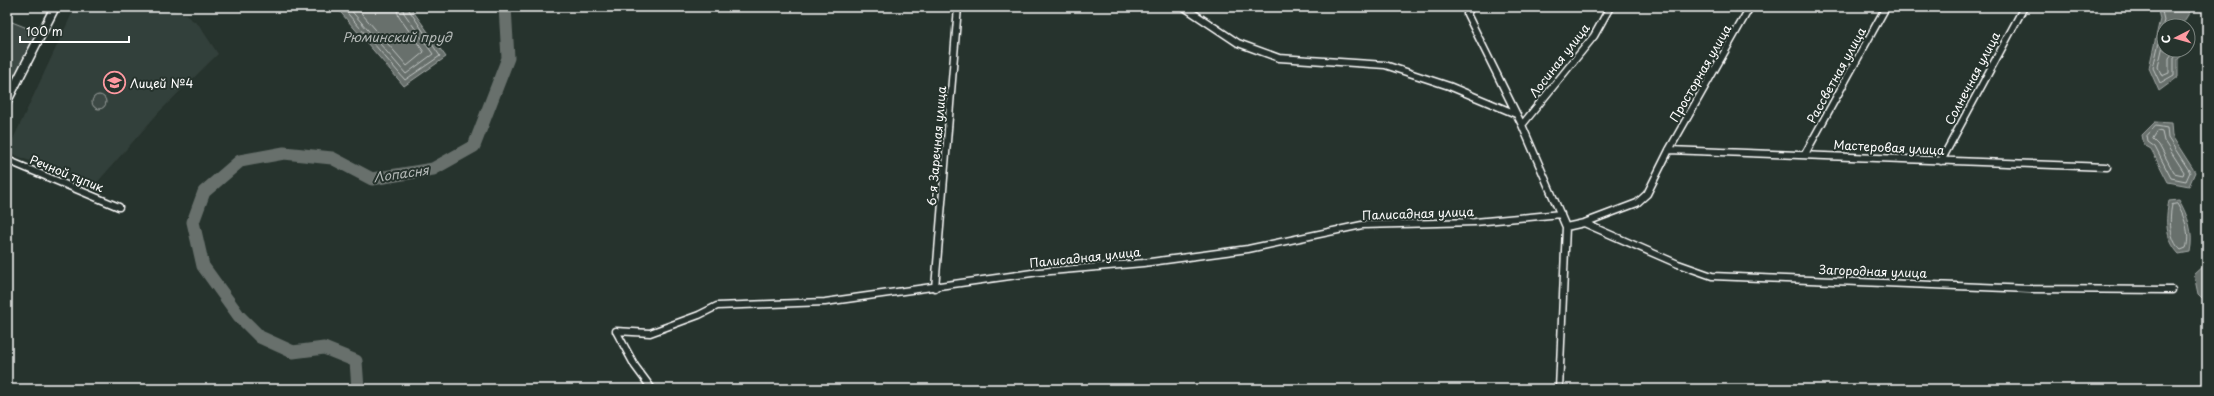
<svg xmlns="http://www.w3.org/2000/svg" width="2214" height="396" font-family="'Playpen Sans',sans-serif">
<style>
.built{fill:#333f3a}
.green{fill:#3e4944;stroke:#9ea4a2}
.water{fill:#67706c;stroke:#a4a9a7}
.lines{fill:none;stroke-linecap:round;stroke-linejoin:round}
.shore{stroke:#c2c6c4;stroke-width:1}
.river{stroke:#67706c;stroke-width:13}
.minor-casing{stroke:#fff;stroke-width:9}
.tertiary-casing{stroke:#fff;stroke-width:11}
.minor{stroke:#26332d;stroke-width:6}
.tertiary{stroke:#26332d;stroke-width:8}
.labels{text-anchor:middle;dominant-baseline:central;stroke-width:4;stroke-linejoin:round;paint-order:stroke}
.street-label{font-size:12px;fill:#fff;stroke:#26332d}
.poi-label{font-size:12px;fill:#fff;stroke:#26332d;text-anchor:start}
.water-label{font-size:13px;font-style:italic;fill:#b3b8b6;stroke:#26332d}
</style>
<rect width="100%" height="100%" fill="#26332d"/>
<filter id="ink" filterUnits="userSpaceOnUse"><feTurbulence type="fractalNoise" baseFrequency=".025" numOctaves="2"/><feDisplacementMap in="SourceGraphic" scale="8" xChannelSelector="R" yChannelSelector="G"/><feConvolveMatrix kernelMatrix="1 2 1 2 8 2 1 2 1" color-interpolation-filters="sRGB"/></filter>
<g filter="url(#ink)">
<path class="built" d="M75,7H166L184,14L199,25L218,54L160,111L94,186L7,152Z"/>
<path class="green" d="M7,20L37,32L7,91Z
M92 102a7 7 0 1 1 14 0a7 7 0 1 1-14 0Z"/>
<path class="water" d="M336,7H410L446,57L404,86Z
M2157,7H2193L2181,26H2164V50H2188V34L2189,50L2178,59V77L2159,91L2149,68L2160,19Z
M2155,122L2171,123L2172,136L2195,172L2189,186L2168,182L2151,149L2144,145L2142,135Z
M2179,200C2188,216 2194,233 2190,252L2179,254C2165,239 2165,220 2169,201Z
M2207,263V303L2198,294L2194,275Z"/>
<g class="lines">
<path class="shore" d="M342,7L405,80L440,56L407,7
M348,7L406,74L433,54L404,13L402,7
M356,7L407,66L424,52L399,17L396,7
M2161,7L2164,20L2153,68L2160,83L2174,75V58L2183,50
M2164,41L2158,67L2162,76L2169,73V58L2175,50
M2156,126L2167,128L2168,138L2190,172L2186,181L2171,178L2155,147L2148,142L2147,136Z
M2158,131L2162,132L2164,141L2184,172L2183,175L2174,173L2159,145L2153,139Z
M2177,204C2184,215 2191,235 2186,248L2181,250C2169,241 2169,218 2172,205Z"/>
<path class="river" d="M358,389L356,361L324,348L293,352L260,337L239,316L203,266L193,222L204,192L240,161L284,153L332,158L372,179L433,169L474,146L508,58L505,7"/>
<defs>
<path id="minor" d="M1184,7L1238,43L1279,58L1385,65L1449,86L1516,114
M1471,7L1467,14L1522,125L1566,227L1559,389
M1522,125L1594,36L1610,7
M1669,150L2107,167
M1805,154L1886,7
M7,160L119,207
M1941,161L2024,7
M1584,223L1678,264L1712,276L2030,289L2172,290
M1566,227L1584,223L1637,203L1647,194L1669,150L1750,7
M935,288L958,7
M616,331L650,333L699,315L717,306L825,302L1039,272L1143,263L1248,249L1362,225L1475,222L1561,214
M616,331L635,366L652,389"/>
<path id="tertiary" d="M7,101L55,7"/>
</defs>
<use href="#minor" class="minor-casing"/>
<use href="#tertiary" class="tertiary-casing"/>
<use href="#minor" class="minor"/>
<use href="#tertiary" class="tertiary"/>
</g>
</g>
<defs>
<symbol id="school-ring" viewBox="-11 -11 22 22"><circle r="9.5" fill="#26332d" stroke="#ff9aa2" stroke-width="1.5"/><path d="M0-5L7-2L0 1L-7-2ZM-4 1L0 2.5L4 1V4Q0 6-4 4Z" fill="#ff9aa2"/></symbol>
</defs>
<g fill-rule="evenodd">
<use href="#school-ring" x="102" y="70" width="25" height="25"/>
</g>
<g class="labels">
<g class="street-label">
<text transform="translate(1559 60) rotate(-52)">Лосиная улица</text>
<text transform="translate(1700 73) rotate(-60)">Просторная улица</text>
<text transform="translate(1836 75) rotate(-61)">Рассветная улица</text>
<text transform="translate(1972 78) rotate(-62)">Солнечная улица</text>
<text transform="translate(936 146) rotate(-85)">6-я Заречная улица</text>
<text transform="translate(1889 147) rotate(3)">Мастеровая улица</text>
<text transform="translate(67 173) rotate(22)">Речной тупик</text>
<text transform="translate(1418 213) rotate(-2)">Палисадная улица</text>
<text transform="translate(1085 257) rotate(-6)">Палисадная улица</text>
<text transform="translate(1873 271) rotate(2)">Загородная улица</text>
</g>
<g class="poi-label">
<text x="130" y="83">Лицей №4</text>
</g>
<g class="water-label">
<text x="397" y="36">Рюминский пруд</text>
<text transform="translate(401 173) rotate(-8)">Лопасня</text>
</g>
</g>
<rect width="2214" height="396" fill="none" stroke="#26332d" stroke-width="24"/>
<rect x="12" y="12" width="2190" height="372" fill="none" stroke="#fff" stroke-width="1.5" filter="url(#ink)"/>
<g transform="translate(2176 38) rotate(264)"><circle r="19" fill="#26332d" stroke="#7d8581"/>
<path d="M0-3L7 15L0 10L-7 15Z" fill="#ff9aa2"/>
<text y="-6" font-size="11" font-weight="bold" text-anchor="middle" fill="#ffffff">С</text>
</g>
<path d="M20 36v6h109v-6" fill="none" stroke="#ffffff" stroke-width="2"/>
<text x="26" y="36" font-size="12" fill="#ffffff" stroke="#26332d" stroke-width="3" paint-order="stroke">100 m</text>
</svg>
